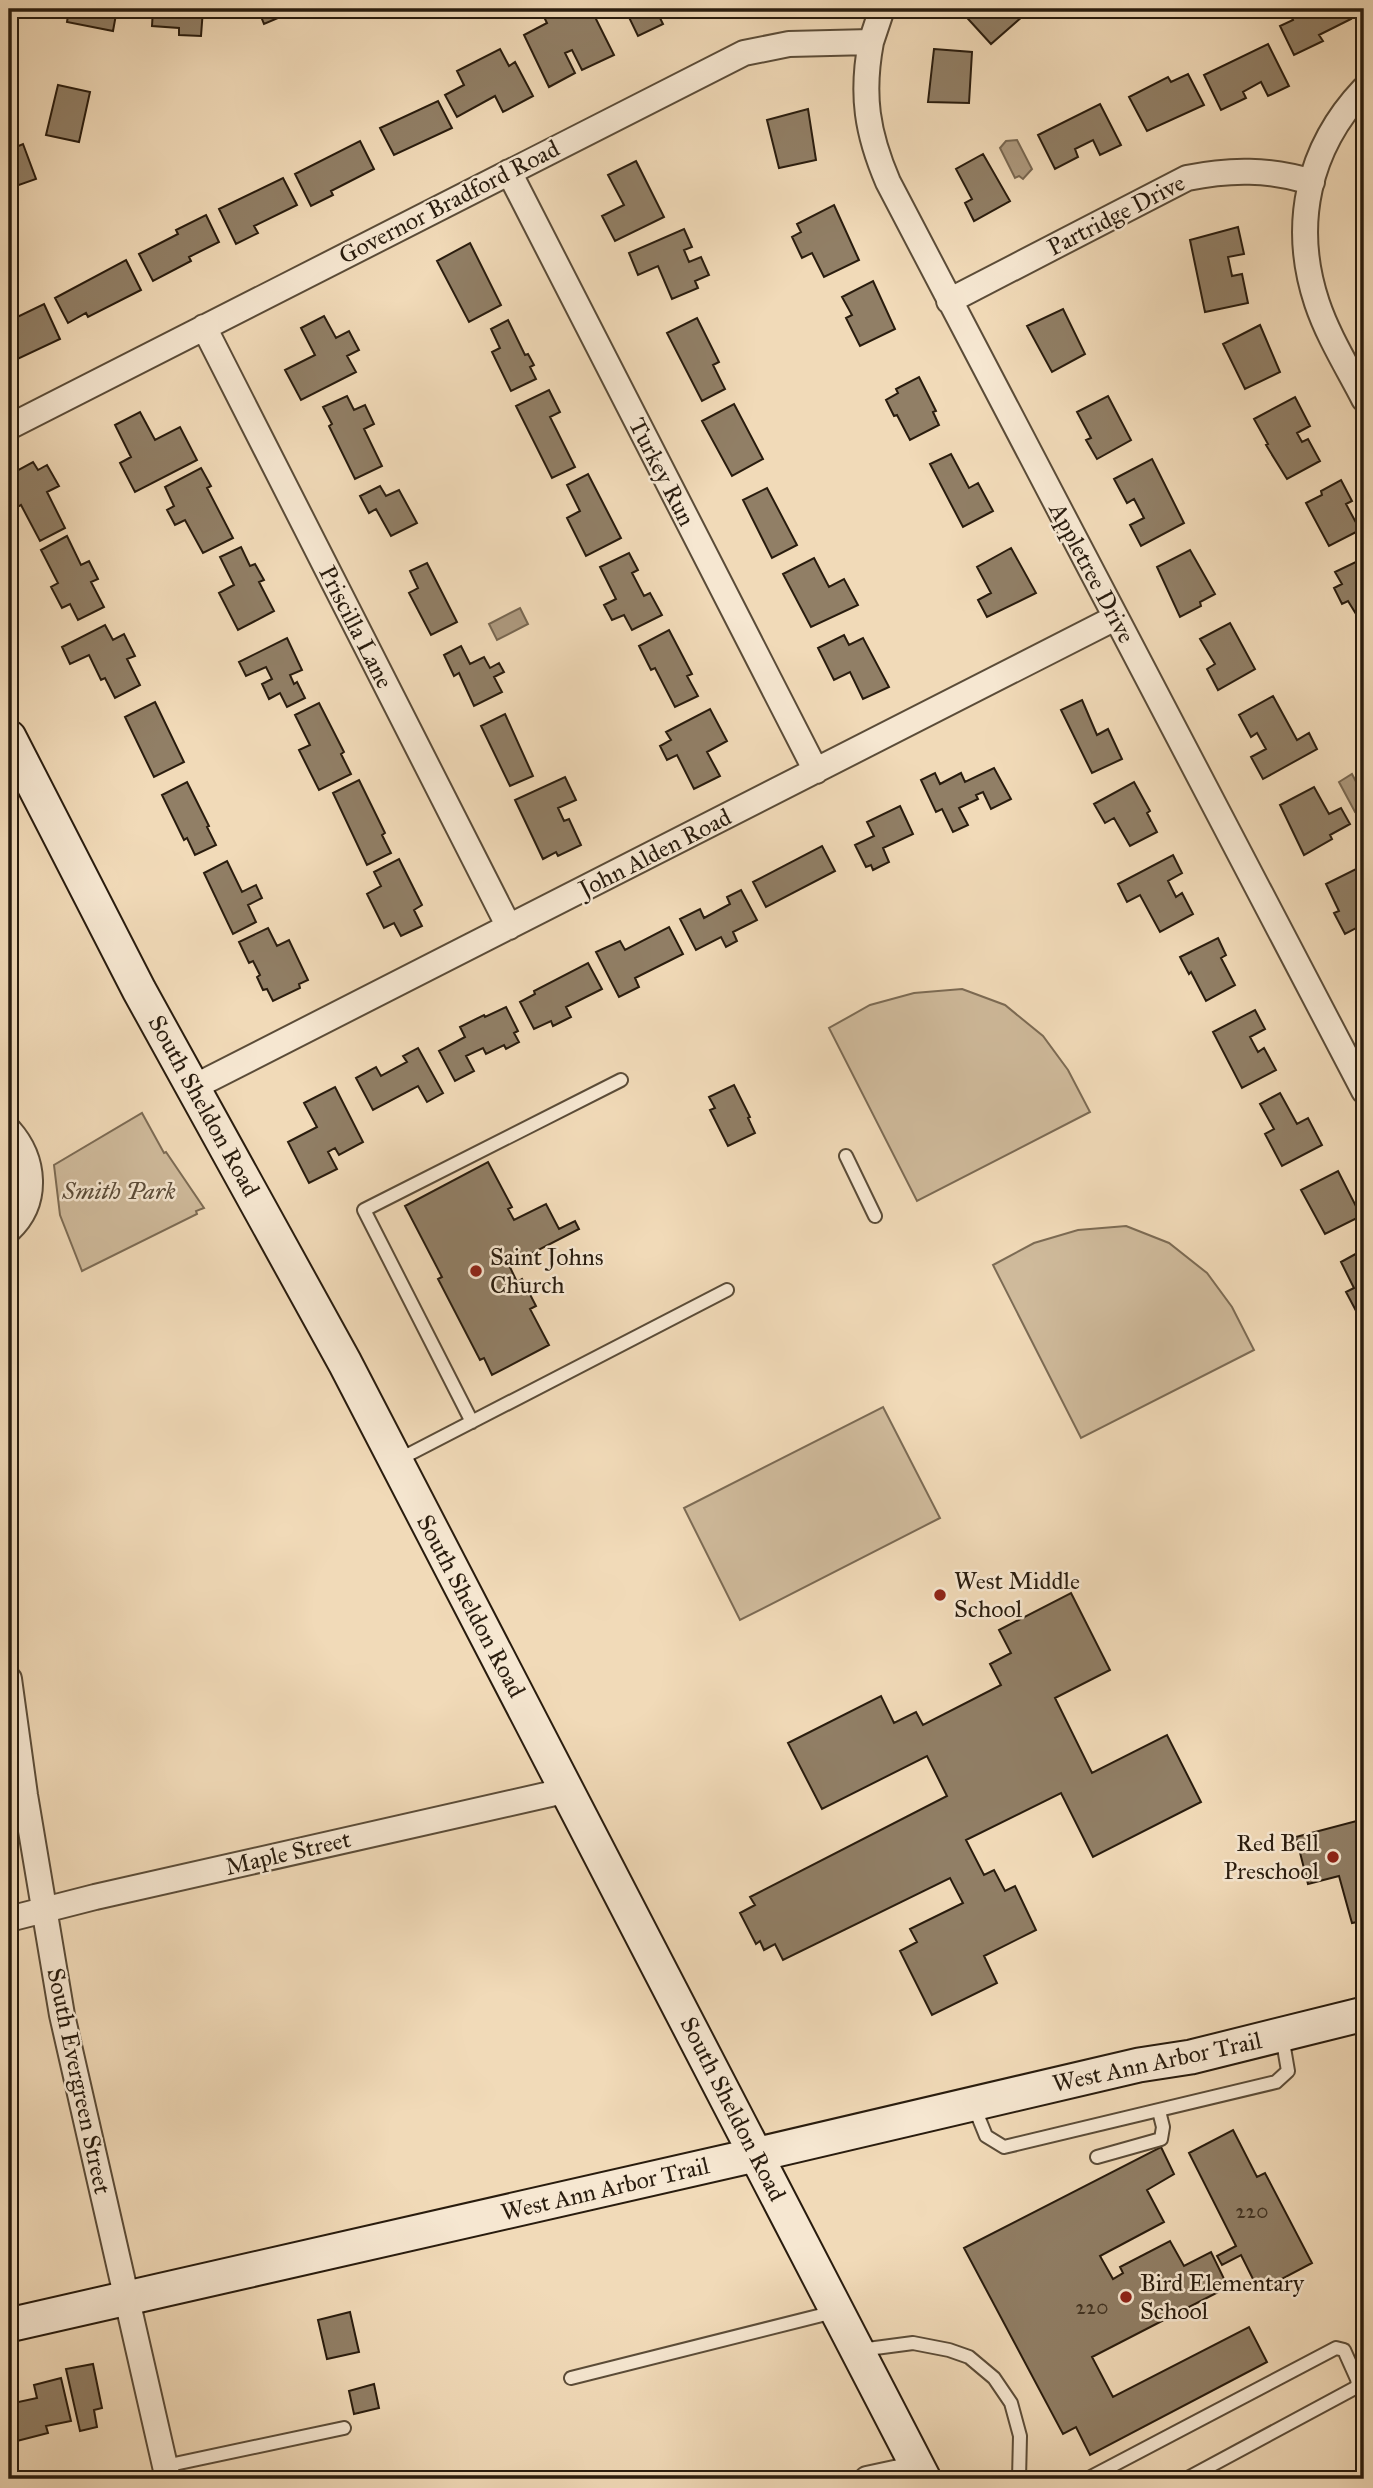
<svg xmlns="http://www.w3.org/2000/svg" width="1373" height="2488" font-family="'IM FELL Great Primer',serif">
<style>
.green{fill:#cfba9b;stroke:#7c6b54;stroke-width:2}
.water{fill:#ad997e;stroke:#786751;stroke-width:2}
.building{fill:#917f66;stroke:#291c0e;stroke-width:2}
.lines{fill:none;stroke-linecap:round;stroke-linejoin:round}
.lane-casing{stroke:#5b4c38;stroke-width:16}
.street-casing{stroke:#5b4c38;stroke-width:28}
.secondary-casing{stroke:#291c0e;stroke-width:37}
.lane{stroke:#f6e7d1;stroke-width:12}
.street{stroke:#f6e7d1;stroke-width:24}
.secondary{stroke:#f6e7d1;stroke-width:33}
.poi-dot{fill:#8f2418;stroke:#f6e7d1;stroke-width:2.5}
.labels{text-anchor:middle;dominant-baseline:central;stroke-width:5;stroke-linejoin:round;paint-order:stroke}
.number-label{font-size:21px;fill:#433524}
.street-label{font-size:24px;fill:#291c0e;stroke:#f6e7d1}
.park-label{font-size:24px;font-style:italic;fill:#5b4b38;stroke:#f6e7d1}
.poi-label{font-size:24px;fill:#291c0e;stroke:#f6e7d1;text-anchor:start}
</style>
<rect width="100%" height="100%" fill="#f1dab8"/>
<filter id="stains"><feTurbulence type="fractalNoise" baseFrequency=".00286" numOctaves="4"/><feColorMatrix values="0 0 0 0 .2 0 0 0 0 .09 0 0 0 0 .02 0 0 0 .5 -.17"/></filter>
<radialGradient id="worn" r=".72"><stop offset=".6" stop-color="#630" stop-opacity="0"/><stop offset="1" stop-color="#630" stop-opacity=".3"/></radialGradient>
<path class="green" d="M962,989L1005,1005L1043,1036L1068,1070L1090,1112L917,1201L829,1028L870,1005L914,993Z
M142,1113L164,1153L166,1152L204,1208L196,1211L197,1214L82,1271L60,1215L54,1165Z
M1126,1226L1169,1243L1207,1273L1232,1307L1254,1350L1081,1438L993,1265L1034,1243L1078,1230Z
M883,1407L940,1518L740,1620L684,1508Z"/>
<path class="water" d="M1017,140L1032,169L1023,179L1019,176L1015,178L1000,148L1006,141Z
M520,608L528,624L497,640L489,624Z
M1352,774L1364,797V807L1355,812L1339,782Z"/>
<path class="building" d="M69,9H117L113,31L67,22Z
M153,9H203L201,36L179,35V28L152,26Z
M258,9H299L264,24Z
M551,9H569L570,12L578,9H591L614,55L582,70L572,50L565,53L575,73L549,87L524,35L547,23L542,13Z
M625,9H674L659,16L663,24L638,36Z
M959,9H1031L991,44Z
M1288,9H1305L1308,15L1320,9H1346L1351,19L1319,35L1323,41L1294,55L1280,26L1293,20Z
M1268,44L1289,86L1268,96L1261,82L1243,92L1246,98L1221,110L1204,75Z
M500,49L509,66L515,62L533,96L503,112L495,96L457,117L445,95L464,85L457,71Z
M934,49L972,52L969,103L928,102Z
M1188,74L1204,105L1147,131L1129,97L1168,77L1171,82Z
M58,85L90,92L79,142L46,135Z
M438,101L452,128L394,155L380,128Z
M1100,104L1121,145L1100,155L1093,140L1075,149L1078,157L1055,169L1038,135Z
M808,109L816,160L779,168L767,120Z
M360,141L374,169L331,191L333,195L311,206L295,174Z
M23,144L36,179L16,186L15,183L9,185V150Z
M983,154L1010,201L974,221L965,203L972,199L956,169Z
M636,161L664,217L615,241L602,216L624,205L608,175Z
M283,178L297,205L254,226L258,233L236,244L219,209Z
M834,205L859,260L824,277L812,253L802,258L792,237L801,232L797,224Z
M206,215L219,242L189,257L191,261L153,281L139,254L178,234L176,230Z
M1238,227L1244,254L1228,257L1232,276L1242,274L1248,303L1205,312L1190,240Z
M684,229L692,247L684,250L689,262L701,257L709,275L695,281L698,288L672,299L658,266L638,275L629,253Z
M470,243L501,305L469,322L437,261Z
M126,260L141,290L88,317L86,313L68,323L55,298Z
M873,281L895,329L860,346L846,318L852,315L842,297Z
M44,304L60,339L9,363V321Z
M1063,309L1085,354L1052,372L1027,326Z
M324,316L336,338L349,331L359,350L347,356L356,372L301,400L285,370L315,355L301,328Z
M697,318L719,362L713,365L725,389L702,401L667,333Z
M508,320L525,355L528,354L534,365L530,367L536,379L511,391L492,352L500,348L491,329Z
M1260,325L1280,372L1245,389L1223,344Z
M919,377L936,411L933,412L939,425L910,440L897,415L894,416L886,400L898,393L896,389Z
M549,390L560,412L550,417L575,467L552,478L516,406Z
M347,396L354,410L365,405L374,424L364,429L382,466L355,479L329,426L332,424L323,407Z
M1108,396L1131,440L1097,459L1086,440L1091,438L1077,412Z
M1295,397L1310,426L1297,433L1302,442L1308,439L1320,461L1287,479L1266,445L1268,444L1254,419Z
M734,404L763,459L732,476L702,421Z
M140,412L155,440L180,427L197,460L135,492L120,463L131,457L115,425Z
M951,454L969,488L978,483L993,511L963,527L930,464Z
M1152,459L1184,523L1141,546L1130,525L1144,518L1134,499L1127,503L1114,479Z
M33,462L38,470L47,465L59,486L47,492L65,528L40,541L21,505L9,512V475Z
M201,468L211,486L207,488L233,538L203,553L185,520L175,525L167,510L174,506L165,487Z
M588,474L621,538L586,556L567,518L580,511L567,485Z
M1341,480L1352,501L1346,504L1360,530L1329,546L1306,503L1322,495L1321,491Z
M380,486L386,496L399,490L417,523L391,536L376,509L369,513L360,496Z
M767,488L797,545L772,558L743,500Z
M67,536L81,565L89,561L98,579L91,582L104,607L78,620L70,604L62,608L51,587L58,583L41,550Z
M241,547L250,566L255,564L264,580L259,582L274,611L238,630L219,593L234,585L220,557Z
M1011,548L1036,593L987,617L978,600L991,593L977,567Z
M1190,550L1215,594L1200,602L1201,606L1180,617L1157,567Z
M629,553L638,570L632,573L644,596L650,593L662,615L632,630L624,615L612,620L604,605L616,599L600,567Z
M814,558L829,587L844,579L858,605L811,627L783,574Z
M1364,558V627L1348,601L1342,604L1334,588L1342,584L1335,572Z
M427,563L457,622L431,635L409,593L418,588L410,571Z
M1230,623L1255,669L1218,690L1207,669L1215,664L1200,639Z
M105,625L113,640L124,634L135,656L127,659L140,685L115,698L105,678L101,680L89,655L70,664L62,647Z
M669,630L692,674L687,676L698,696L675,707L655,668L651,670L639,646Z
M844,635L849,645L863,638L889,687L863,699L850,672L834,680L818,648Z
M287,638L302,670L290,675L294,684L297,682L305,698L287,707L280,693L269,699L262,684L272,679L266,667L246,676L239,662Z
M461,646L470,664L484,657L490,668L499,663L504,672L494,677L502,692L474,706L459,673L454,676L444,655Z
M1273,696L1297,740L1309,733L1317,749L1263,779L1251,757L1266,749L1257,733L1251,737L1239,715Z
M1082,700L1097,735L1108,729L1122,759L1092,773L1061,710Z
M155,702L184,762L154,777L125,717Z
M319,703L344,752L341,754L351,774L319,790L299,750L310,745L295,715Z
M710,709L727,741L707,752L720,776L694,789L677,755L667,760L660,746L671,740L666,732Z
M505,714L533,776L510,786L481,726Z
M994,768L1011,799L991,809L983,792L976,795L978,799L959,808L968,825L953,832L942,809L936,812L921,780L935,773L940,784L961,773L965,782Z
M565,777L576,800L558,808L564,821L569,819L581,845L558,856L556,852L543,859L515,800Z
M359,780L385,833L382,835L391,853L367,865L333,793Z
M187,782L209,826L207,827L216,845L195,855L187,838L184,840L162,795Z
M1134,782L1150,811L1147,813L1157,832L1130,846L1114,818L1105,823L1094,804Z
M1314,787L1329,814L1341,808L1350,824L1330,835L1332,839L1304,855L1280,805Z
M900,806L913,834L883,848L889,862L873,870L871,865L866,867L855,845L874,836L867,822Z
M822,846L835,871L766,907L753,882Z
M1173,855L1182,873L1168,881L1176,897L1182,893L1193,914L1160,932L1140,895L1127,902L1118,884Z
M399,859L422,905L414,910L422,926L401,936L394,923L384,928L367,894L381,886L374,872Z
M227,861L242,892L256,885L262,898L248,905L256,922L233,934L204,873Z
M1356,869L1364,886V924L1345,934L1334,913L1339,911L1326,884Z
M741,890L757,920L733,932L737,941L726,947L721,937L696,950L680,919L700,909L704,918L730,904L727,897Z
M669,927L683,954L635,978L639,987L619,997L596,952L620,941L625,950Z
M268,928L277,946L289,940L308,980L299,984L300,988L273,1001L267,989L263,990L257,977L260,975L253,961L249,963L239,942Z
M1218,938L1226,955L1221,958L1235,985L1206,1001L1191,972L1189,974L1180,957Z
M588,963L602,989L566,1007L571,1017L553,1026L551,1021L534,1029L520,1002L535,994L534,991Z
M506,1007L518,1031L514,1033L519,1042L506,1049L504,1045L486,1054L483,1048L466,1056L474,1071L455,1081L439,1051L465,1037L460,1027L484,1015L485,1017Z
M1255,1010L1265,1029L1250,1037L1258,1052L1264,1048L1276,1070L1242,1088L1213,1032Z
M418,1048L443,1093L427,1102L418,1086L373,1110L356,1078L376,1067L381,1076L407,1062L403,1056Z
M734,1085L750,1117L748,1118L755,1133L728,1146L710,1110L715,1108L709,1097Z
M335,1087L363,1142L339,1155L335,1148L328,1152L337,1169L309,1183L288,1142L317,1127L304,1103Z
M1280,1093L1297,1124L1308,1118L1322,1145L1282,1166L1265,1134L1274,1129L1260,1104Z
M488,1162L512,1207L508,1209L514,1220L546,1204L559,1229L575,1221L579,1229L509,1265L517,1282L522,1279L536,1306L530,1309L549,1345L492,1375L484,1358L480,1360L438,1279L442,1277L405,1206Z
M1338,1171L1361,1216L1325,1234L1301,1190Z
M1361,1251L1364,1257L1363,1324L1346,1292L1354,1288L1341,1262Z
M1071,1593L1110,1670L1055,1698L1092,1773L1167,1735L1201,1802L1093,1857L1061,1793L966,1840L984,1875L994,1870L1005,1891L1015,1886L1036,1930L984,1956L997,1983L932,2015L900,1951L917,1942L910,1929L963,1903L950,1878L783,1960L775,1944L764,1950L760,1941L756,1944L740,1913L755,1905L750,1897L947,1796L927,1756L822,1809L788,1743L881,1696L894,1723L916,1712L923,1725L1001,1685L990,1664L1011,1653L999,1630Z
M1364,1819V1924L1363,1925L1362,1921L1352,1923L1339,1876L1308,1884L1296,1837Z
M1233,2130L1257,2177L1265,2173L1312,2263L1259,2291L1241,2255L1222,2265L1217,2256L1236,2246L1189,2153Z
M1161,2147L1174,2174L1147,2190L1164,2222L1100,2256L1113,2279L1123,2273L1120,2267L1170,2241L1184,2266L1211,2252L1228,2287L1092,2357L1113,2397L1249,2327L1267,2362L1090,2455L1076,2427L1063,2434L964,2248Z
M350,2312L359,2352L327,2359L318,2320Z
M93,2364L102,2408L94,2410L97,2427L80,2431L66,2369Z
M61,2378L71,2421L46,2426L48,2433L13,2442L9,2423V2404L37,2398L34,2385Z
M374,2384L379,2408L354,2414L349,2391Z"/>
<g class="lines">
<defs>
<path id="lane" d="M846,1156L875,1216
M472,1422L364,1210L621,1080
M396,1461L727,1290
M973,2104L986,2136L1004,2147L1276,2082L1288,2071L1282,2036
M1097,2157L1161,2139L1163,2127L1159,2111
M860,2350L913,2343L949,2350L969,2357L994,2378L1011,2403L1020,2436L1019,2479
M571,2378L834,2312
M165,2466L344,2428
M1087,2479L1336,2348L1344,2350L1357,2379L1358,2384L1355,2388L1186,2479"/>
<path id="street" d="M871,42C861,95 867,133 888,182L1364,1091
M1364,89C1308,148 1291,225 1317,303C1328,336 1348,368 1364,399
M509,172L816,771
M949,301L1187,178C1230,169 1269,169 1312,182
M204,327L509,927
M9,427L744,53L789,44L871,42L882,9
M194,1087L1115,618
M9,1130C35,1159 39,1202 9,1230
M9,1679L25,1795L62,2015L168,2479
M9,1919L95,1897L568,1790
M867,2479L918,2468"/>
<path id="secondary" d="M9,737L139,990L345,1363L924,2479
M9,2325L755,2155L1139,2065L1191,2057L1364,2014"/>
</defs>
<use href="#lane" class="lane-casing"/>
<use href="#street" class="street-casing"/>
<use href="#secondary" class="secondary-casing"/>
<use href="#lane" class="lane"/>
<use href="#street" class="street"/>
<use href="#secondary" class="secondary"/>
</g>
<g class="poi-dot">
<circle cx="476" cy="1271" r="7"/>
<circle cx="940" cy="1595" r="7"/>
<circle cx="1333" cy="1857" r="7"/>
<circle cx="1126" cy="2297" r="7"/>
</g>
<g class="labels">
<g class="number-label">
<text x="1252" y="2211">220</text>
<text x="1092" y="2307">220</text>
</g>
<g class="street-label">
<text transform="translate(449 202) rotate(-27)">Governor Bradford Road</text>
<text transform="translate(1116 215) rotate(-27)">Partridge Drive</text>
<text transform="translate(662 472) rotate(63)">Turkey Run</text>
<text transform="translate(1092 573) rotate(62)">Appletree Drive</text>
<text transform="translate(356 627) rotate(63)">Priscilla Lane</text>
<text transform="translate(655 853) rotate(-27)">John Alden Road</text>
<text transform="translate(204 1106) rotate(61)">South Sheldon Road</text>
<text transform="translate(471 1606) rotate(62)">South Sheldon Road</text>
<text transform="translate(288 1853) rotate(-13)">Maple Street</text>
<text transform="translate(1157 2062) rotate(-12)">West Ann Arbor Trail</text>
<text transform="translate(79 2081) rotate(78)">South Evergreen Street</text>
<text transform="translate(733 2109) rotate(63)">South Sheldon Road</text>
<text transform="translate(605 2189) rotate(-13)">West Ann Arbor Trail</text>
</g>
<g class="park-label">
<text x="119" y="1191">Smith Park</text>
</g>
<g class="poi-label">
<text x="490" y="1257">Saint Johns<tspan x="490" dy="28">Church</tspan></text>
<text x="954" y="1581">West Middle<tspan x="954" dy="28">School</tspan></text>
<text x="1319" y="1843" text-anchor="end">Red Bell<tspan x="1319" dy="28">Preschool</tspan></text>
<text x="1140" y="2283">Bird Elementary<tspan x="1140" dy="28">School</tspan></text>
</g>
</g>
<rect width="1373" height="2488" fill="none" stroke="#f1dab8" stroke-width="35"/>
<rect x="10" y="10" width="1352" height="2467" fill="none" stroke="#291c0e" stroke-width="3.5"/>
<rect x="18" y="18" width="1338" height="2453" fill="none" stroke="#291c0e" stroke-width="2"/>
<rect width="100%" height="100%" filter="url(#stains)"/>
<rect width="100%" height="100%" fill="url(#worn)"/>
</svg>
